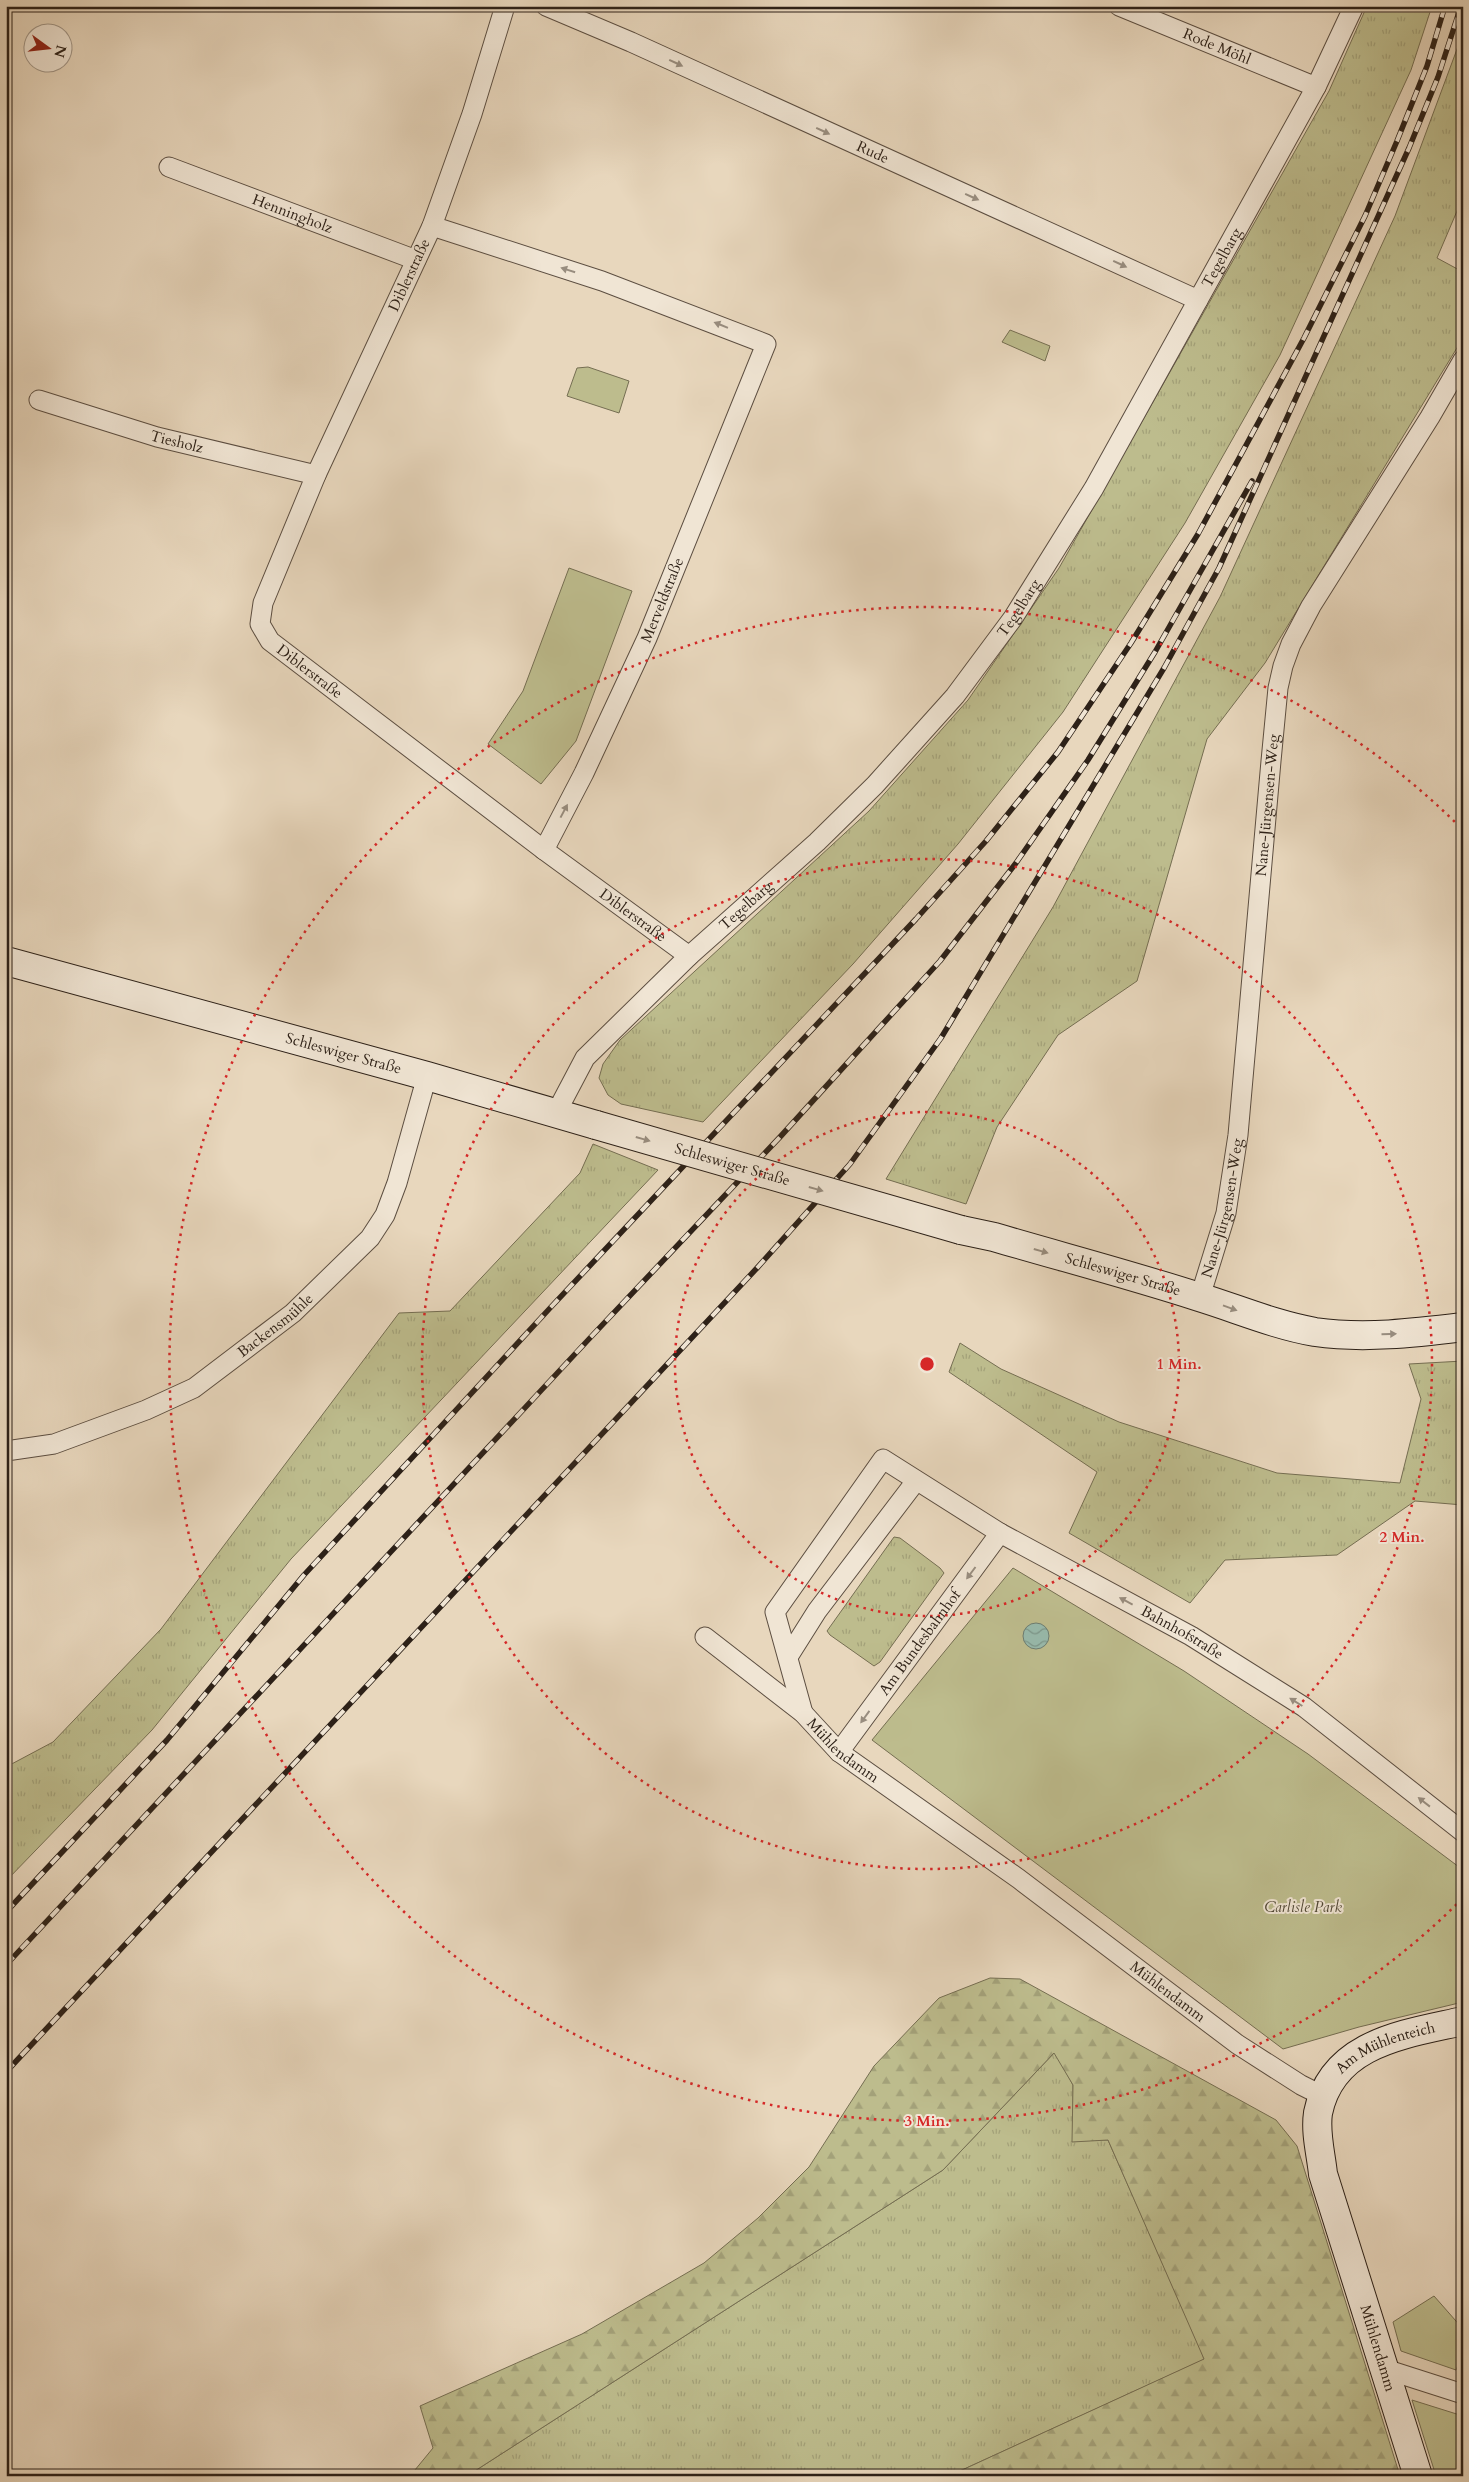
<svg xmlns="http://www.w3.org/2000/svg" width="1469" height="2482" font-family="Cardo,serif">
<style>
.grass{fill:url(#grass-tufts);stroke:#756e52}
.forest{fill:url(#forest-firs);stroke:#756e52}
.park{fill:#bdbc8d;stroke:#756e52}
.water{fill:url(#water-waves);stroke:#6d7d71}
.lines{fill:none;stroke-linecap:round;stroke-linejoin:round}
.stream{stroke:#6d7d71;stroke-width:6}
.street-casing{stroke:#5c4e41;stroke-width:21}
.secondary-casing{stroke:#2d2118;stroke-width:30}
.street{stroke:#f0e5d4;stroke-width:19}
.secondary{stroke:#f0e5d4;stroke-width:28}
.rail-casing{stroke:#2d2118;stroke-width:5.5}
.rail{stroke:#f0e5d4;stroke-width:4;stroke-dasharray:11;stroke-linecap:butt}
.secondary-bridge-casing{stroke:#2d2118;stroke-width:30;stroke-linecap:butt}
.secondary-bridge{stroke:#f0e5d4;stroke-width:28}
.oneway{fill:#988d7f}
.ring{fill:none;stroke:#d62828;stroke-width:2.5;stroke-dasharray:2.5 5}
.labels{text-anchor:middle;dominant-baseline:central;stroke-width:4;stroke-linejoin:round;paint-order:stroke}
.street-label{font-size:15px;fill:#2d2118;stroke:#f0e5d4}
.park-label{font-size:15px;font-style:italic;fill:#514835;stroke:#f0e5d4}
.centre{fill:#d62828;stroke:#f0e5d4;stroke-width:2.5}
.ring-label{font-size:15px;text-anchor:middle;font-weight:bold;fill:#d62828;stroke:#f0e5d4;stroke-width:4;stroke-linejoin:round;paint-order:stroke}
</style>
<defs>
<pattern id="grass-tufts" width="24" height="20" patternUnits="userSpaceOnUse" patternTransform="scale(1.25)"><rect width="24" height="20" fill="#bdbc8d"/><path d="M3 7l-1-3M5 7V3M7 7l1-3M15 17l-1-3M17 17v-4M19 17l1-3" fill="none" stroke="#a3a179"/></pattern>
<pattern id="forest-firs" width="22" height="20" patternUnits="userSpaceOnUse" patternTransform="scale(1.25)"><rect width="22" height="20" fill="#bdbc8d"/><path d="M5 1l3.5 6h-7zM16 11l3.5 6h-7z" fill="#a3a179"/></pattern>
<pattern id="water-waves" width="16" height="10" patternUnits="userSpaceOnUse" patternTransform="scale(1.25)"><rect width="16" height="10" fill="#98baac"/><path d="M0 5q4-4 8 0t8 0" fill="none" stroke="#7c978b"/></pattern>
</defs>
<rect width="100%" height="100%" fill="#e8d7bd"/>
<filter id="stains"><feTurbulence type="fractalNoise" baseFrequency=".004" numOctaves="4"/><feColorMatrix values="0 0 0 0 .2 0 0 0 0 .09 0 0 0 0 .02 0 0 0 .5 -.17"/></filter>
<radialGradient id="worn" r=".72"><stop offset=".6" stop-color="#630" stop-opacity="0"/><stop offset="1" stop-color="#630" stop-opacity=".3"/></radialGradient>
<path class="grass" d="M1367,6H1432L1411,70L1280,355L1185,523L1063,712L958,844L853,964L703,1122L621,1104L608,1095L599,1078L603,1064L620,1040L869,811L968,700L1059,568L1329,91Z
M1463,33V197L1437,258L1463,272V338L1265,663L1207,739L1137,981L1058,1035L997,1127L966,1204L886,1179L1053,907L1220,597L1395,216Z
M593,1144L658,1170L291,1559L152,1730L6,1881V1767L53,1742L161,1629L399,1313L450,1311L580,1173Z
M960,1343L1001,1369L1119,1422L1277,1473L1400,1483L1421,1399L1409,1364L1463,1361V1505L1415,1501L1337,1555L1225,1560L1190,1603L1069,1533L1097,1472L949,1372Z
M894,1537L900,1538L940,1568L944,1573L880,1662L874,1666L830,1635L827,1631Z
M1055,2052L1073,2085V2141L1108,2140L1205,2359L949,2476H467L943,2170Z"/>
<path class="forest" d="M990,1978L1020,1979L1276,2120L1297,2146L1400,2476H949L1204,2359L1108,2140L1072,2142L1073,2085L1054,2053L943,2170L467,2476H410L433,2448L420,2406L582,2334L704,2263L758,2218L809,2167L874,2066L939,1998Z"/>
<path class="park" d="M1010,330L1050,346L1045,361L1002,342Z
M588,367L629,381L619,413L567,396L577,368Z
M569,568L632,591L576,741L541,784L488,744L523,691Z
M1013,1568L1184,1671L1308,1754L1463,1870V2002L1359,2027L1283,2049L872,1740Z
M1434,2296L1463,2329V2353L1456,2370L1401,2351L1393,2322Z
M1412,2400L1463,2416V2476H1436Z"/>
<path class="water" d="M1023 1636a13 13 0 1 1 26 0a13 13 0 1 1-26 0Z"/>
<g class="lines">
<path class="stream" d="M1343,2476L1357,2472L1359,2476"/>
<defs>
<g id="street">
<path id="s1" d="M505,6L472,114L432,226L316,475L263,603L260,624L270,641L544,850L689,956"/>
<path id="s2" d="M546,6L631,42L1198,300"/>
<path id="s3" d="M1119,6L1316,87"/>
<path id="s4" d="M169,167L416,260"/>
<path d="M432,226L602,281L766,344L647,638L584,773L544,850"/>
<path id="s5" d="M39,400L157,437L316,475"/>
<path id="s6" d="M556,1113L585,1058L689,956L817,842L875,785L955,696L1013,618L1094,488L1316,87L1354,6"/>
<path id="s7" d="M1200,1297L1226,1213L1238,1135L1271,761L1278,688L1283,666L1291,644L1311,606L1430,417L1463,360"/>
<path id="s8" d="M6,1451L54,1444L146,1410L194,1388L293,1313L370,1238L385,1215L397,1183L427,1076"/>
<path id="s9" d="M705,1637L803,1713L839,1752L1019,1879L1237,2044L1301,2085L1323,2096"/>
<path d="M788,1657L817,1611L916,1481"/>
<path id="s10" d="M803,1713L775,1612L883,1459L1000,1533L1191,1636L1304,1707L1463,1832"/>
<path id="s11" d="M839,1752L1000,1533"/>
<path d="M1385,2369L1463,2394"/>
</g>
<g id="secondary">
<path id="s12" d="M6,961L427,1076L596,1125"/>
<path id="s13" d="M961,1230L994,1237C1062,1257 1131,1275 1199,1297C1238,1309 1275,1325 1315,1332C1364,1339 1414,1333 1463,1327"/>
<path id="s14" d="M1418,2476L1323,2174C1321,2154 1315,2133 1318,2113C1332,2042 1406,2034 1463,2021"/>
</g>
</defs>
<use href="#street" class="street-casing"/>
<use href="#secondary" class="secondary-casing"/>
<use href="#street" class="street"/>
<use href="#secondary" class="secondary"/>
<defs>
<path id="rail" d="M6,1912L167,1740L304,1575L551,1307L916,919L986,841L1058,752L1131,643L1198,534L1304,338L1365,216L1397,141L1427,66L1445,6
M6,1965L589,1339L780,1137L940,961L1016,863L1088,760L1155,652L1252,481
M6,2072L757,1268L850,1164L941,1038L1164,668L1219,568L1409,148L1438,77L1461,6"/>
</defs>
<use href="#rail" class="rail-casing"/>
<use href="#rail" class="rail"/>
<defs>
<g id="secondary-bridge">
<path id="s15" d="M596,1125L961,1230"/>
</g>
</defs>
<use href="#secondary-bridge" class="secondary-bridge-casing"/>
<use href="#secondary-bridge" class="secondary-bridge"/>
</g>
<defs><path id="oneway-solid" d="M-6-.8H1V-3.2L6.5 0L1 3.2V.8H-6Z" transform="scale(1.25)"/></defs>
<g class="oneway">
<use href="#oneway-solid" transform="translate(676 63) rotate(25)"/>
<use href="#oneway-solid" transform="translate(823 131) rotate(25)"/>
<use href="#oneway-solid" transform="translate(972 197) rotate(24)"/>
<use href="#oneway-solid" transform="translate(1120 264) rotate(25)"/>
<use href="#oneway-solid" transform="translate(568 270) rotate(-162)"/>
<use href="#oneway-solid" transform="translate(721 325) rotate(-158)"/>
<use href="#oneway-solid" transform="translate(564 811) rotate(-62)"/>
<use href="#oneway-solid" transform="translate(643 1139) rotate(16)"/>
<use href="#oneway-solid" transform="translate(816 1189) rotate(16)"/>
<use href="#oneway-solid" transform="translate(1041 1251) rotate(16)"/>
<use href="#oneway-solid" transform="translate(1230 1308) rotate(20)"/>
<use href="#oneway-solid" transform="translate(1389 1334) rotate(-2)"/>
<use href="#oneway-solid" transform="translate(971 1573) rotate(127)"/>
<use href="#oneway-solid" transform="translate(1126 1601) rotate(-152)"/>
<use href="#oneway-solid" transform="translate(1296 1702) rotate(-148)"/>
<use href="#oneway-solid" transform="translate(865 1717) rotate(126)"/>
<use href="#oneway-solid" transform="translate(1424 1802) rotate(-142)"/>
</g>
<g class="ring">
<circle cx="927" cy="1364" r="252"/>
<circle cx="927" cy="1364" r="505"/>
<path d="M1462 1899A757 757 0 1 1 1462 829"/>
</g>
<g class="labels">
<g class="street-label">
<text stroke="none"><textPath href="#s3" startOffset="106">Rode Möhl</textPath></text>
<text stroke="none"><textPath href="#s2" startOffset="358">Rude</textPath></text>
<text stroke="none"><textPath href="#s4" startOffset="132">Henningholz</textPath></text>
<text stroke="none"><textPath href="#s6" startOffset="1094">Tegelbarg</textPath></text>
<text transform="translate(409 275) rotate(-65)">Diblerstraße</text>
<text stroke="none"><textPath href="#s5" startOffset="144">Tiesholz</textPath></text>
<text transform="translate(662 600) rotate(-68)">Merveldstraße</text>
<text stroke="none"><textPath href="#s6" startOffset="689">Tegelbarg</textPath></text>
<text stroke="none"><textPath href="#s1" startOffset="736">Diblerstraße</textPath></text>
<text stroke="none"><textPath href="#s7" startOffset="498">Nane-Jürgensen-Weg</textPath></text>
<text stroke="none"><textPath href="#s6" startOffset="284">Tegelbarg</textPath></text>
<text stroke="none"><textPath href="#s1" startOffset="1141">Diblerstraße</textPath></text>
<text stroke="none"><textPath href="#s12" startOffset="350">Schleswiger Straße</textPath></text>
<text stroke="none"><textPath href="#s15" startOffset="142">Schleswiger Straße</textPath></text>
<text stroke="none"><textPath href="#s7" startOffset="92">Nane-Jürgensen-Weg</textPath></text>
<text stroke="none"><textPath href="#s13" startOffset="168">Schleswiger Straße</textPath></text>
<text stroke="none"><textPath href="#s8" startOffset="302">Backensmühle</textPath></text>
<text stroke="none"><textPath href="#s10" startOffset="638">Bahnhofstraße</textPath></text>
<text stroke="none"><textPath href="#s11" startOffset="136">Am Bundesbahnhof</textPath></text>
<text stroke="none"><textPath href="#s9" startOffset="179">Mühlendamm</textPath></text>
<text stroke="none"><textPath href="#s9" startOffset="584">Mühlendamm</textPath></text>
<text stroke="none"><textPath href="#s14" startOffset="479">Am Mühlenteich</textPath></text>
<text transform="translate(1378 2348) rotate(73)">Mühlendamm</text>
</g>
<g class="park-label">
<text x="1303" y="1907">Carlisle Park</text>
</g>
</g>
<circle cx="927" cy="1364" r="8" class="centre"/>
<g class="ring-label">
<text x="1179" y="1369">1 Min.</text>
<text x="1402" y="1542">2 Min.</text>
<text x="927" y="2126">3 Min.</text>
</g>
<rect width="1469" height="2482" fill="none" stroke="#e8d7bd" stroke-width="25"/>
<rect x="8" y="8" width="1454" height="2467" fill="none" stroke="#2d2118" stroke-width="2.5"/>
<rect x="12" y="12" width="1444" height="2457" fill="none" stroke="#2d2118"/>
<g transform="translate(48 48) rotate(105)"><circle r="24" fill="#f0e5d4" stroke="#a29789"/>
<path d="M0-4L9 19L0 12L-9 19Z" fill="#8f2418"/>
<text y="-8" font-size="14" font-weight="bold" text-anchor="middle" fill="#2d2118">N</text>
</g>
<rect width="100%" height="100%" filter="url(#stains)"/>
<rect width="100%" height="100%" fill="url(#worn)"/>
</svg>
